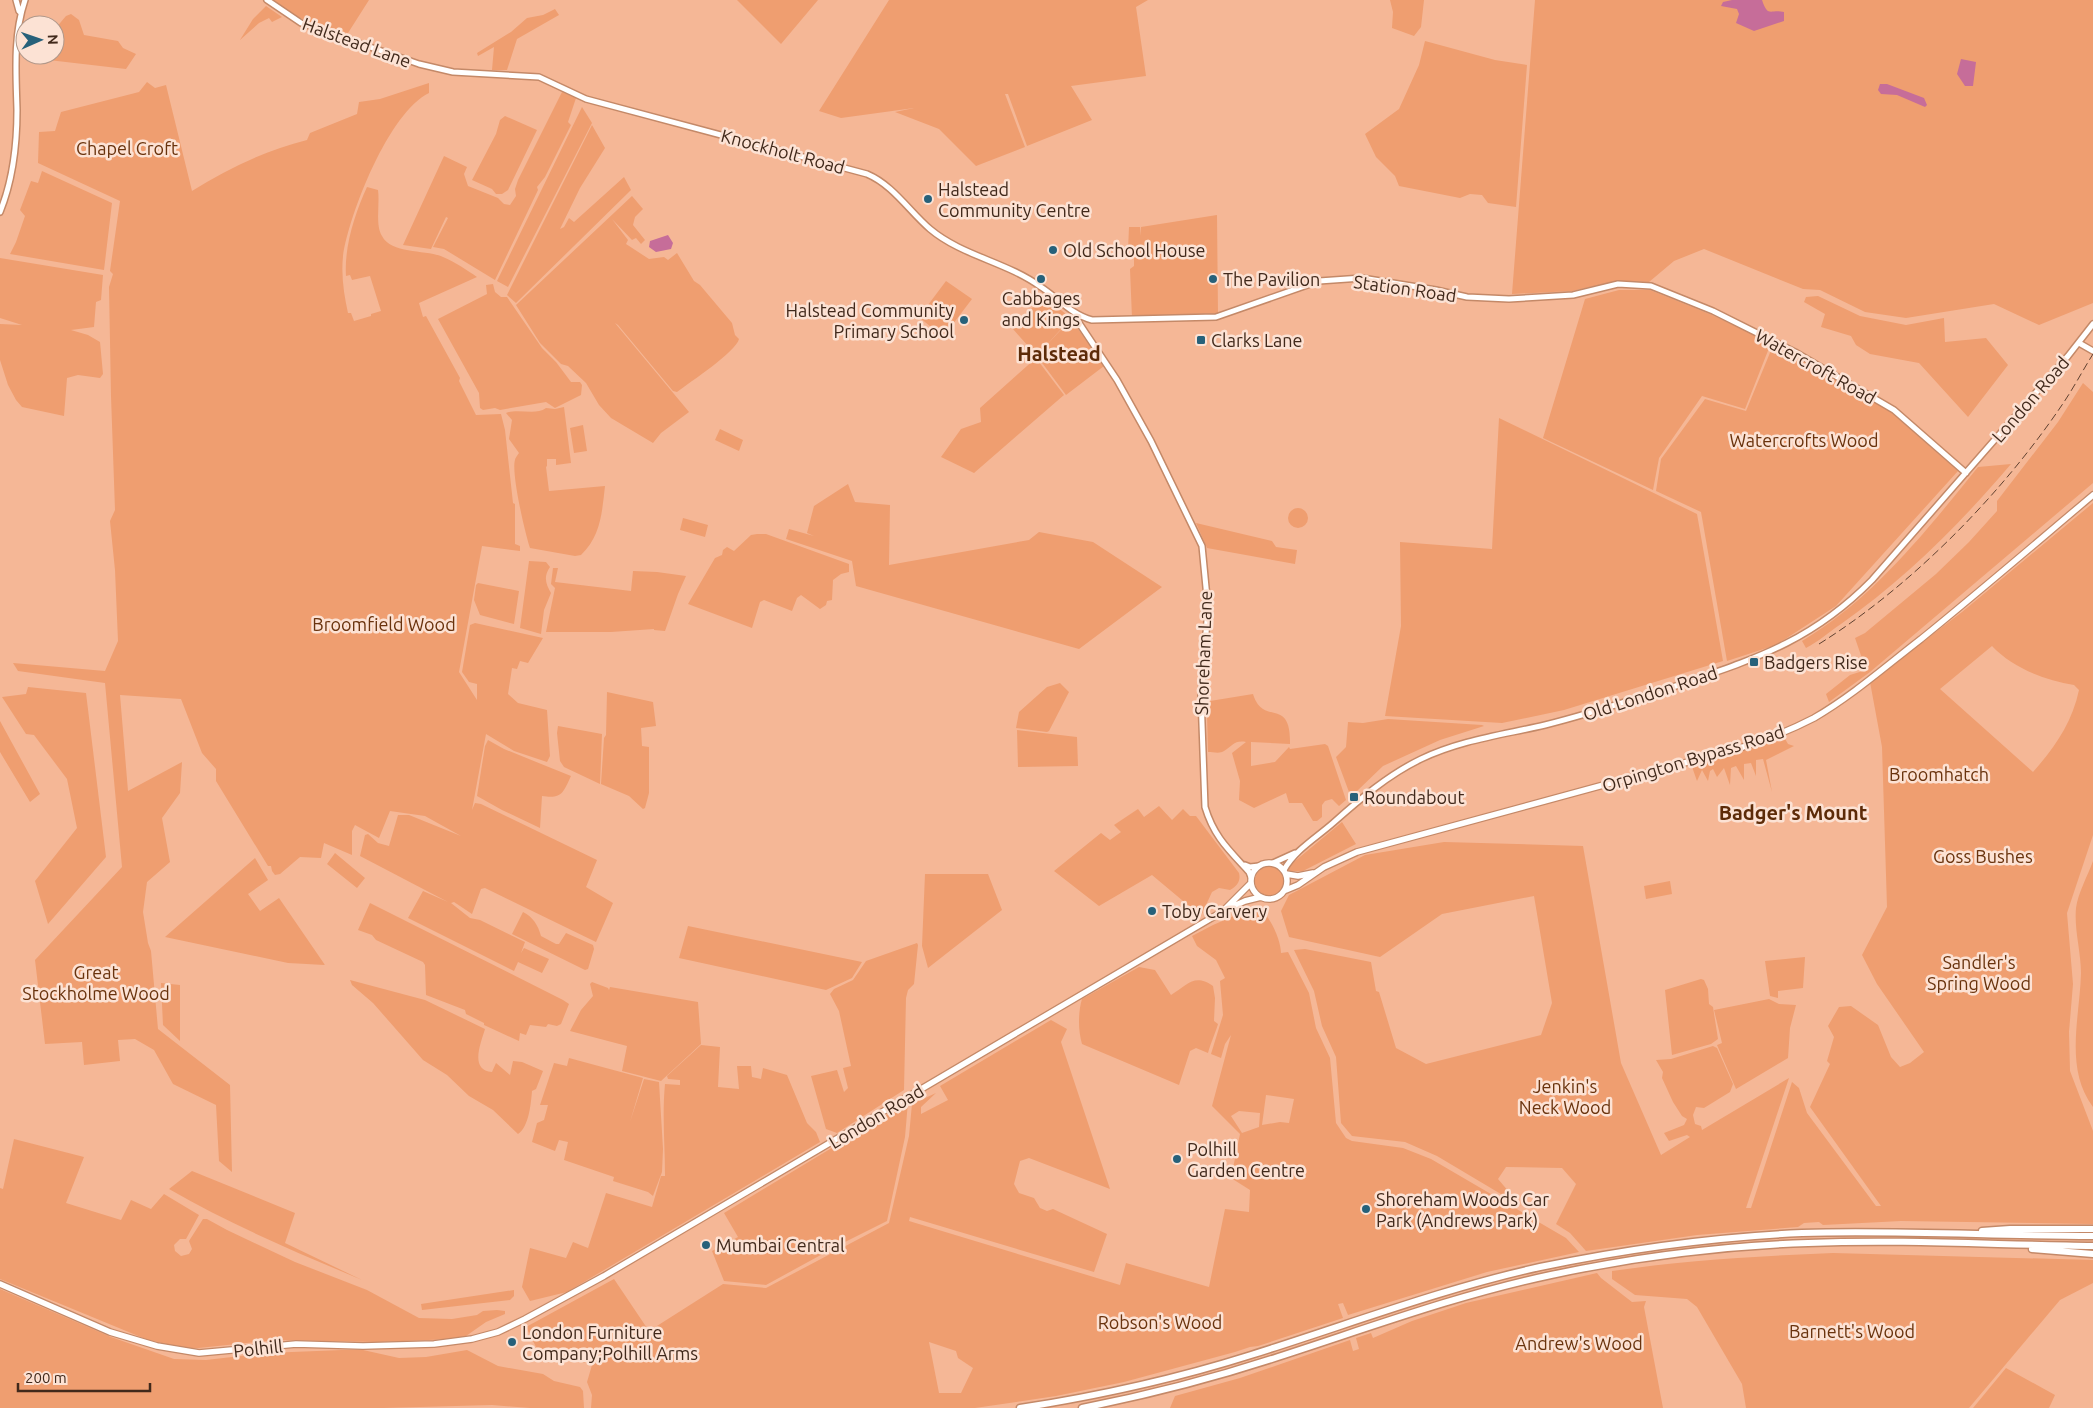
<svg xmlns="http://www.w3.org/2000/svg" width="2093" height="1408" font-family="Ubuntu,sans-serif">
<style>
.green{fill:#ef9e70;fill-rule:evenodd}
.water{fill:#c66d99}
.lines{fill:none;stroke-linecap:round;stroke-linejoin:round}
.secondary-casing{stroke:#c48968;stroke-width:8}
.primary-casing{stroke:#c48968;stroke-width:8}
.highway-casing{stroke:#c48968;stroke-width:9}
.secondary{stroke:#fff;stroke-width:5}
.primary{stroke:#fff;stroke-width:5.5}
.highway{stroke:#fff;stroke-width:6}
.rail{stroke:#604130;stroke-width:1;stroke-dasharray:8 4;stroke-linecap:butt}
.poi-dot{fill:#27617a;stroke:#fce2d4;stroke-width:2}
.labels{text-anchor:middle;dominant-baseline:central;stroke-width:5;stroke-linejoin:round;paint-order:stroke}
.street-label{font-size:18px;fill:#41291b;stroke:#fce2d4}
.park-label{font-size:18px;fill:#6a330d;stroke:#fce2d4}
.poi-label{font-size:18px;fill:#41291b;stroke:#fce2d4;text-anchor:start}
.quarter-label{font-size:20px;font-weight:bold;fill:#5d2b08;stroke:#fce2d4}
</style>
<rect width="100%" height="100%" fill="#f5b796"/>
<path class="green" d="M273,0H369L348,33C320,29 295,18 273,0Z
M737,0H818L781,44Z
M889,0H1148L1136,7L1146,76L1071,86L1092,120L1027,146L1008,94H1005L1025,147L976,166L939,129L895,112L914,108L841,118L819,111Z
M1390,0H1424L1421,27L1414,36L1392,28L1393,12Z
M1535,0H2093V303L2039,325L1994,304L1906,318L1865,312L1820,290L1803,289L1704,249L1674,261L1649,282L1616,281L1572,291L1512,294Z
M266,6L282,17L272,22L269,18L259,23L240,40L253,19Z
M555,9L559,15L517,39L507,70H492L494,47L478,56L477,53L511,32L527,18L543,15Z
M71,14L79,20L84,35L118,41L123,48L136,54L126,69L40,59V55H55V29L66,16Z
M1425,41L1495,60L1527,65L1516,207L1488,203L1482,195L1470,194L1460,198L1399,186L1395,176L1376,157L1365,134L1399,109L1419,65Z
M147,82L155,88L166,85L192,191C227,169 266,150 307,140L310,133L357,114L359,102L380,99L429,83V93C389,112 349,214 343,256C341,276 344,295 348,313H351L354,321L371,316V314L381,311L370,276L352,280L350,275L346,276C344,247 355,213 367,187L378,190C380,204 375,225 382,236C392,255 426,249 443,257C455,262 467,270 477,277L419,303L423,317L426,316L460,378L459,381L476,415L501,414L505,430L513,503L515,504V544L520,546V551L482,546L459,672L477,700V684L469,682L462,672L470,625L475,623L543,638L528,663L520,661L517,669L512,668L508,694L518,703L547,710L550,756L547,762L514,751L486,734L472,810L475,803L481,804L597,860L586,887L613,903L596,942L485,888L481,889L472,914L454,902L451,903L470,918L480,920L525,942L521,953L524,948L549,959L542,973L518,962L514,971L408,918L423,891L448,902L360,856L365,835L368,834L378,843L389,846L398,815H409L461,836L425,816L390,811L379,838L355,825L352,831V855L324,843L321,858L300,857L280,874L275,875L272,871L271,866H268L216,781V769L202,753L181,699L120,695L128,791L182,762L180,793L162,818L170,862L147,882L143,912L148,943L151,951L158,1029L230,1085L232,1172L219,1161L216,1105L173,1084L154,1050L135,1039L118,1040L120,1061L84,1065L82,1042L45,1044L35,960L122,867L105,683L18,671L13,663L105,671L118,641L115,570L110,521L115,510L111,396L109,287L113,274L110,271L120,201L38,163L39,132L55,131L61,112L139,92Z
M562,92L576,98L568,122L571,125L545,177L537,187L538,190L495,280L444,249L433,247L448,218L446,217L431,249L403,245L444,156L467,167L464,174L468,186L498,198L504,204L510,205L516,196L515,189L518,180Z
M582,107L592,123L508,287L497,281Z
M505,116L537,130L508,190L502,194H496L492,189L472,180L496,134L500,120Z
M592,125L605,148L580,188L560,229L564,227L569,218L574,222L624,177L631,190L516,303L507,295Z
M42,171L112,203L104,270L10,254L16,242L25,216L20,210L31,181L38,183Z
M632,196L643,209L635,217L633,225L645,240L641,244L636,238L632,240L612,219L628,240L626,244L649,259L664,257L668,260L677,253L694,281L700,285L732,323L735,335L739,339C736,352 690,382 677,392L673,391L618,325L615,323L689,412L661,433L653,443L611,418L599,405L586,383L568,366L561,364L540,343L516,305Z
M1217,215L1218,314L1132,318L1130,269L1134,266V251L1140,250H1128L1129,227H1140V236L1141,227Z
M0,258L103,275L101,300L96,302L94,327L71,330L88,335L100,342L103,374L100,378L78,375L67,378L64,416L22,407L16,400L8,385L0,360V324L22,325L0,318Z
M946,281L972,299L943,337L919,317Z
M493,284L495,292L501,297H507L542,348L556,362L571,382H580L582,385L581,395L555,408L546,402L500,410L495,408L483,410L480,408L479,393L438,319L487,294L486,285Z
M1619,290H1650L1712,315L1771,343L1745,409L1702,396L1659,458L1653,490L1543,438L1585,299Z
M1043,296L1071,318L1042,350L1071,319L1104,366L1066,395L1037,356L1013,329Z
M1818,296L1860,316L1906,325L1944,318L1945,342L1986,338L2008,365L1968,417L1919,363L1870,354L1856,345L1851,336L1821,327L1825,314L1804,302L1806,297Z
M1774,343L1850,386L1892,413L1958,471L1836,606L1776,645L1727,661L1701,512L1656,491L1661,459L1705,399L1746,411Z
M1036,358L1064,395L974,473L941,457L961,429L981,422L980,408Z
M2083,383L2093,392V483L1870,672L1829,702L1826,694L1850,675L1866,670L1855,638L1865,633L1936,574L1969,542L1997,511V501L2058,422Z
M564,407L571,463L556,465V459H547V466L546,467L549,491L605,486C602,512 601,536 581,555L575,556L530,548C525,533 511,473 515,460C515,458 517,456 519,453L509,439L512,420L506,413C519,408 535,416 546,408L555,409Z
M1499,418L1697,514L1723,661L1564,710L1502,723L1385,716L1401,626L1400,542L1492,549Z
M583,425L587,451L574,453L570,428Z
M720,429L743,440L739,451L715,440Z
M2011,464C1960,524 1905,579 1841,624C1829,632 1818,642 1806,648L1802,641C1873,599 1927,530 1978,467Z
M848,484L855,502L890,505L889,565L1029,540L1039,532L1093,542L1162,587L1079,649L856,586L852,561L786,539L789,529L814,536L807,533L814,506Z
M2093,503V835L2067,913L2073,984L2069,1032L2070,1071L2093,1131V1224L1901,1221L1823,1225L1819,1222L1804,1223L1798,1227L1697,1235L1586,1251L1570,1233L1556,1224L1576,1184L1562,1168L1506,1167L1498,1179L1521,1206L1437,1156L1405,1142L1352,1136L1341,1123L1336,1057L1322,1026L1314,991L1294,950L1305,949L1371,962L1376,991L1379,992L1396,1048L1426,1064L1541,1035L1552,1003L1534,896L1442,914L1380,957L1289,937L1281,911L1289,895L1365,855L1444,842L1583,846L1621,1063L1661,1155L1690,1137L1687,1135L1669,1141L1664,1133L1684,1125L1687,1119L1682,1116L1673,1102L1662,1078L1663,1072L1656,1060L1671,1059L1713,1046L1717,1048L1733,1084L1730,1092L1704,1108L1696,1107L1693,1115L1695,1124L1701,1126L1702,1130L1789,1078L1746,1208H1751L1792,1082L1799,1088L1807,1113L1876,1206H1881L1810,1107L1830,1064L1827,1061L1834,1037L1828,1026L1839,1007L1851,1006L1878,1025L1891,1057L1900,1067L1910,1063L1924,1052L1877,984L1862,955L1887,907L1882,747L1870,682L1962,612ZM1992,646C2013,668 2044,680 2074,685L2079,690C2072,723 2055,747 2033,772L1940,689Z
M1288 518a10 10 0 1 1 20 0a10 10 0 1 1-20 0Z
M683,518L708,525L705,537L680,530Z
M1196,523L1272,541L1276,547L1297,550L1295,564L1207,548Z
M757,534H766L849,564V572L841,574L833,580L832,600L827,601L826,605L820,609L801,595L797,598L792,611L764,600L760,602L752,628L688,604L715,558L722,555L723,550L727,547L734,551L751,535Z
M529,561L546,562L550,567C543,577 546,584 551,593L544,610L541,634L520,628Z
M553,568H558L555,582L631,591L633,571L657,572L686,576L678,594L665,631L654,630V629L611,632H546L555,588L551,584Z
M478,583L519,591L514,624L480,615L474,600L476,585Z
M1060,683L1069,692L1049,731L1047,732L1016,728L1019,712L1047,687Z
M28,687L86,693L106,857L48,924L35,881L77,828L67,779L34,735L26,734L2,697L26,694Z
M607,692L653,702L656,726L641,728L642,746L649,747V793L645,808L643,809L629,796L601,784L604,738L606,735Z
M1253,694C1263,727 1291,696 1290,744L1251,742V766L1275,762L1289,747L1290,749L1325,744L1328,746L1346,800L1339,806L1332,799L1325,801L1322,805V817L1317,821H1313L1302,803H1289L1286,793L1254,808L1239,800L1240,781L1232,753L1246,742C1234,740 1233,746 1224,751C1220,754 1213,752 1208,752L1207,714L1204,715V702Z
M1388,719L1482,725L1484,726L1440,740L1383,766L1356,792H1349L1336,757L1346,747L1348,722L1363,723Z
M0,721L40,794L30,802L0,752Z
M558,726L602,734L600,784L564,767L560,761L557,733Z
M1017,730L1077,737L1078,766L1018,767Z
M1784,737L1788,744L1794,746L1766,760L1772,792L1763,759L1756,760V776L1751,763L1744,764V780L1736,766L1731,768L1730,785L1724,768L1717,777L1713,769L1710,771L1708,781L1702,770L1697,781L1691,764Z
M488,740L504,749L571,776C563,793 562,799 542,796L540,828L502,810L477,796L485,746Z
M1159,806L1172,820L1183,809L1190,816H1196L1239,873C1241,881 1237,886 1230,890L1219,888L1212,892L1201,916L1152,875L1099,906L1054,871L1101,833L1110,840L1121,832L1114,825L1138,809L1144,817Z
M1342,822L1356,844L1303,871H1289V866Z
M335,853L365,878L357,888L327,864Z
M255,858L268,880L248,894L260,911L279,898L325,965L288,963L165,937Z
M2093,861V1107C2064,1068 2080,1017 2081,973C2081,951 2074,930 2076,908C2078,893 2088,875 2093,861Z
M1255 881a15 15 0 1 1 30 0a15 15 0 1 1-30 0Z
M925,874H988L1002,910L928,968L922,946Z
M1670,881L1672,894L1646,899L1644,886Z
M370,903L563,1000L569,1004L561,1024L557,1026L548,1024L546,1027L530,1025L526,1035L520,1033L519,1041L484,1025V1023L466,1014L465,1010L426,995L425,965L423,962L376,940L372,935L358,930Z
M1257,906C1269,914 1281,939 1281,953L1288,952L1309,993L1316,1028L1330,1058L1336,1123L1346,1138L1352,1141L1403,1148L1431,1159L1566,1238L1579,1252L1487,1272L1348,1315L1343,1303L1338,1304L1343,1318L1258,1346L1250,1347L1235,1352L1124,1382L1056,1396L975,1408H591L592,1395L587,1382L592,1365L536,1347L526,1327L614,1279L649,1331L723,1284L766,1288L889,1223L909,1136L912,1104L936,1093L921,1107V1114L948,1100L940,1086L1051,1020L1067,1029L1061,1042L1110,1189L1029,1158L1020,1161L1014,1184L1019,1193L1034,1198L1040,1208L1047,1211L1053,1209L1107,1234L1094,1272L910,1217L909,1221L1120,1285L1126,1263L1209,1287L1225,1209L1249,1212L1250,1190L1231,1178L1240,1134L1212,1106L1231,1035L1225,1044L1221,1058L1211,1054L1223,1015L1220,981L1225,978L1216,960L1197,946L1192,936L1213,925ZM1266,1095L1294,1099L1289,1123L1280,1122L1262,1125ZM1239,1111L1260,1113L1259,1127L1242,1133L1231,1116ZM929,1342L956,1351L958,1358L973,1368L961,1393H939Z
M523,912C533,917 538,925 541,936L556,944H559L566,933L593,945L594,949L588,969L585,970L512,934Z
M688,926L862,962L852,978L826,990L679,958Z
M917,943L918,945L914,984L908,990L906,998L904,1090L837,1133L826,1129L811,1076L837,1070L844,1092L848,1088L843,1068L851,1066L839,1011L830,994L834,989L853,980L866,961Z
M1805,957L1803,988L1778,991V998L1770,996L1765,961Z
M1139,967L1155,970L1171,995C1188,985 1194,973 1213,986L1215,998L1214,1021L1218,1024C1215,1034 1211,1042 1208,1053L1196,1048L1190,1051L1179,1085L1082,1044C1078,1031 1078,1012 1082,999Z
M1701,979L1704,980L1708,989L1709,1004L1713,1007L1718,1039L1711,1044L1672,1055L1665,990Z
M350,980L425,1000L485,1029C481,1043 469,1070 492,1072L496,1063L510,1075L513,1061L522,1062L543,1071L536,1089L532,1091C531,1103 529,1127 518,1134L493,1110L469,1096L447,1075L423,1060L373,1003L352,985Z
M592,982L608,988L609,990L610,987L698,1002L701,1044L661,1081L622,1071L627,1046L570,1031L581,1010L593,996L590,984Z
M161,983L180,985V1041L163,1025Z
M1769,999L1779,1004L1796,1005L1790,1028L1788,1058L1736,1089L1717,1045L1722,1043L1714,1010Z
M701,1045L720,1047L718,1087L739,1089L737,1066H751L752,1077L761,1079L763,1068L787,1075L807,1123L816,1132L820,1142L567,1292L530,1301L522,1287L530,1248L566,1258L573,1242L588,1248L606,1193L652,1207L661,1176H665C665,1145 662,1115 665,1084L680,1085V1080L668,1079L667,1076Z
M569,1058L643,1078L630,1122L644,1079L659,1082L663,1149L662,1172L653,1196L648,1192L613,1181L614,1177L564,1160L568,1142L559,1140L555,1151L532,1142L537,1123L544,1120L548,1105H540L554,1063L567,1066Z
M908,1102L905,1137L887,1221L839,1245L766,1285L724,1281L712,1251L738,1237L724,1213Z
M14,1139L84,1157L66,1203L121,1220L131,1200L151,1209L164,1194L199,1215L186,1239H180L174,1245L175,1251L181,1256L189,1254L192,1249L189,1241L203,1219H207L227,1230L295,1262L367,1290L419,1318L452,1319L477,1315L483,1311L497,1310L505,1311V1314L486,1322L466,1336L453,1339L378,1342L276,1340L189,1349L148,1340L0,1279V1188L3,1189Z
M192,1171L295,1213L285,1243L362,1280C296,1252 231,1225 169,1189Z
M1833,1253L2093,1260V1283L2060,1300L1969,1408H1746L1742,1384L1697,1307L1687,1299L1635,1295L1612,1279V1271C1685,1260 1758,1256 1833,1253Z
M1597,1273L1601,1278L1632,1302L1646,1301L1644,1307L1663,1408H1170L1175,1396L1240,1378L1350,1340L1353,1351L1359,1349L1356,1338L1371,1333L1373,1338L1412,1321L1466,1303Z
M0,1289L111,1337L174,1359L206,1360L267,1353L342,1350H363L399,1358L426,1357L467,1350L498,1366L543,1374L554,1381L580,1387L583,1391L584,1408H530L492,1405L383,1408H0Z
M514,1290V1296L510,1300L422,1310L421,1304Z
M2006,1368L2055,1395L2049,1408H1973Z"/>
<path class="water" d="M1732,0H1762C1768,18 1770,9 1784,12V21L1754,31L1736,23L1739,14L1737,9L1721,6L1723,2Z
M1961,59L1976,62L1973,86H1965L1957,74Z
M1880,84H1887L1924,98L1927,105L1925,107L1897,95L1881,94L1878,90Z
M668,235L673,243L671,249L656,252L649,247L650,241Z"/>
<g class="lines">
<defs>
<path id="secondary" d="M16,0L19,11L21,13
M267,0L301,23L419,64L453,72L539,77L586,99L867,174C893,185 909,211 930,229C962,256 1007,262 1041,287C1058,298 1072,315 1092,320L1216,317L1319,281L1362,278L1436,290L1467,297L1509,299L1573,295L1618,284L1651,286L1713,311L1795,352L1894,410L1966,473
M0,212C13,180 17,145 17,110C16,73 13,36 25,0
M1076,314L1077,320L1117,380L1151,441L1202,546L1208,608L1201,696L1205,807C1214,837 1229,850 1249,872L1251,877
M2079,343L2093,351
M1273,863L1295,853
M1245,865L1250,867L1259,866
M1284,870C1295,850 1316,838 1333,823C1360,799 1388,775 1421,759C1461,740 1502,735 1545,725C1590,714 1634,699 1679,685C1757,658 1812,641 1872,580L2068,356L2093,324"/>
<path id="primary" d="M1251 881a18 18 0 1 1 36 0a18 18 0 1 1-36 0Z
M1286,874L1298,876L1313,873
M1286,890L1298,885L1324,867L1357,852L1743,747C1768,739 1791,730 1814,718C1852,696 1886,666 1921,639C1979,592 2036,543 2093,495
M1226,908L1251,883
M0,1284L110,1332L157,1346L199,1353L296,1344L363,1346L434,1344L472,1339L498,1332L525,1319L604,1276L1225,910L1245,901L1261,897"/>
<path id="highway" d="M1982,1231L2010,1229H2093
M2032,1249L2093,1254
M1020,1408C1098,1396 1175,1379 1251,1355C1347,1325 1441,1289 1540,1267C1626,1249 1714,1237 1802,1233C1899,1230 1996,1236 2093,1236
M1082,1408C1148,1395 1214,1378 1278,1357C1368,1328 1457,1295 1551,1275C1635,1257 1721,1246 1808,1243C1903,1239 1998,1245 2093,1246"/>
</defs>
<use href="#secondary" class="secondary-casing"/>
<use href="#primary" class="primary-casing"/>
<use href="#highway" class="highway-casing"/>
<use href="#secondary" class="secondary"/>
<use href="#primary" class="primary"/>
<use href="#highway" class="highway"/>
<path class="rail" d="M1819,644C1912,586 2003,493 2064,402C2074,387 2083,370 2093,354"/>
</g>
<g class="poi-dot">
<circle cx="928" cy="199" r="5"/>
<circle cx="1053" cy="250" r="5"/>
<circle cx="1041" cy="279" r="5"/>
<circle cx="1213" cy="279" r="5"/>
<circle cx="964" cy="320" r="5"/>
<rect x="1196" y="335" width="10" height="10" rx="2.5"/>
<rect x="1749" y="657" width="10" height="10" rx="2.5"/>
<rect x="1349" y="792" width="10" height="10" rx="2.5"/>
<circle cx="1152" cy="911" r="5"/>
<circle cx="1177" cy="1159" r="5"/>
<circle cx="1366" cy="1209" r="5"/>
<circle cx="706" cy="1245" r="5"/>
<circle cx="512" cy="1342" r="5"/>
</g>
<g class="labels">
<g class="street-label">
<text transform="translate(357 42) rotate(20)">Halstead Lane</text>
<text transform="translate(783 151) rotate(15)">Knockholt Road</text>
<text transform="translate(1405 288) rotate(8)">Station Road</text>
<text transform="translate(1816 366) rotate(29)">Watercroft Road</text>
<text transform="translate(2030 399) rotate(-49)">London Road</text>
<text transform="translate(1203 653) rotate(-88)">Shoreham Lane</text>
<text transform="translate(1650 693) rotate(-18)">Old London Road</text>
<text transform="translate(1693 758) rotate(-17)">Orpington Bypass Road</text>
<text transform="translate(876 1116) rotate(-31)">London Road</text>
<text transform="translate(258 1348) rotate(-6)">Polhill</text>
</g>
<g class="park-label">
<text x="127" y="148">Chapel Croft</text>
<text x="1804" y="440">Watercrofts Wood</text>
<text x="384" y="624">Broomfield Wood</text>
<text x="1939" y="774">Broomhatch</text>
<text x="1983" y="856">Goss Bushes</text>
<text x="1979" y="962">Sandler's<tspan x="1979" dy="21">Spring Wood</tspan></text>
<text x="96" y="972">Great<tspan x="96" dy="21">Stockholme Wood</tspan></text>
<text x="1565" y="1086">Jenkin's<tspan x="1565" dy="21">Neck Wood</tspan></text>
<text x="1160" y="1322">Robson's Wood</text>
<text x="1852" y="1331">Barnett's Wood</text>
<text x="1579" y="1343">Andrew's Wood</text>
</g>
<g class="poi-label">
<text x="938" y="189">Halstead<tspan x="938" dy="21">Community Centre</tspan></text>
<text x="1063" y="250">Old School House</text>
<text x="1223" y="279">The Pavilion</text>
<text x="1041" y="298" text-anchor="middle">Cabbages<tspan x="1041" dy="21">and Kings</tspan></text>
<text x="954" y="310" text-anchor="end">Halstead Community<tspan x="954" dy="21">Primary School</tspan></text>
<text x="1211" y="340">Clarks Lane</text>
<text x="1764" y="662">Badgers Rise</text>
<text x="1364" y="797">Roundabout</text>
<text x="1162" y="911">Toby Carvery</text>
<text x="1187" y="1149">Polhill<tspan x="1187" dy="21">Garden Centre</tspan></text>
<text x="1376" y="1199">Shoreham Woods Car<tspan x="1376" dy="21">Park (Andrews Park)</tspan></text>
<text x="716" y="1245">Mumbai Central</text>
<text x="522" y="1332">London Furniture<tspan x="522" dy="21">Company;Polhill Arms</tspan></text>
</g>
<g class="quarter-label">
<text x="1059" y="353">Halstead</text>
<text x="1793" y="812">Badger's Mount</text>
</g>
</g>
<g transform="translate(40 40) rotate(88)"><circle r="24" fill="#fce2d4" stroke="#b1988a"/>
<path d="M0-4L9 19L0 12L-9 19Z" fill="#27617a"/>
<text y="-8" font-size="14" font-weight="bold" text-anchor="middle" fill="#41291b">N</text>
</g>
<path d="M18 1383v8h132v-8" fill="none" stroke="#41291b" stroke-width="2.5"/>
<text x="25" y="1383" font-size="15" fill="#41291b" stroke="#fce2d4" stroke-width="4" paint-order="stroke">200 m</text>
</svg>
